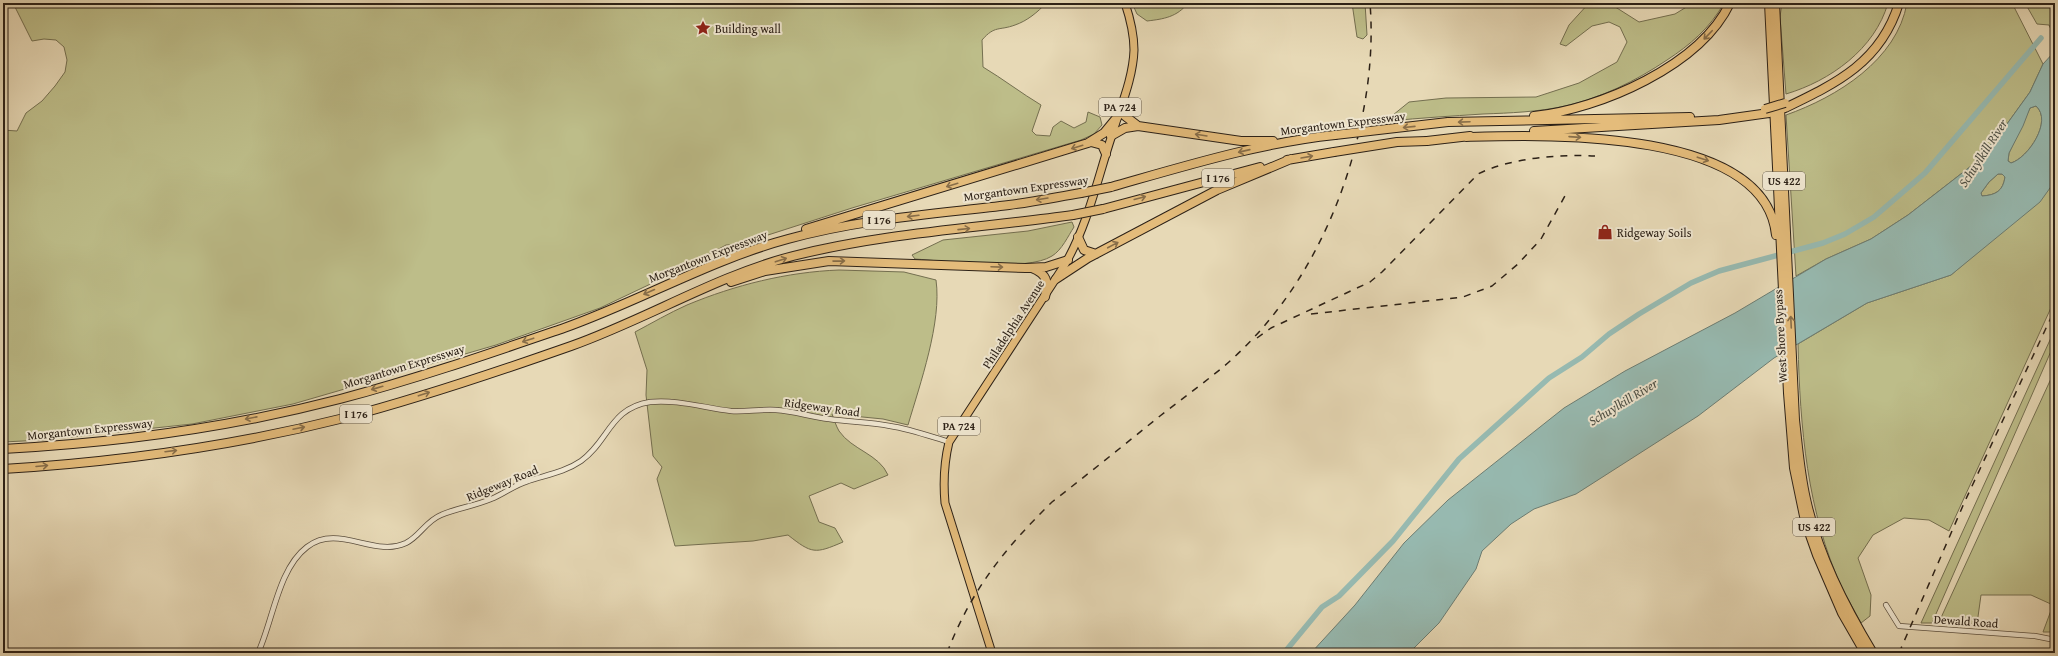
<svg xmlns="http://www.w3.org/2000/svg" width="2058" height="656" font-family="'Gentium Book Plus',serif">
<style>
.green{fill:#bdbd89;stroke:#746f50}
.water{fill:#97bab1;stroke:#6c7d73;fill-rule:evenodd}
.lines{fill:none;stroke-linecap:round;stroke-linejoin:round}
.canal{stroke:#97bab1;stroke-width:5.5}
.minor-casing{stroke:#5b4f3f;stroke-width:6}
.primary-casing{stroke:#2c2117;stroke-width:9}
.motorway-casing{stroke:#2c2117;stroke-width:10}
.minor{stroke:#efe6d0;stroke-width:4.5}
.primary{stroke:#e4bc7b;stroke-width:7}
.motorway{stroke:#e4bc7b;stroke-width:8}
.rail{stroke:#2c2117;stroke-width:1.5;stroke-dasharray:7 7;stroke-linecap:butt}
.motorway-bridge-casing{stroke:#2c2117;stroke-width:10;stroke-linecap:butt}
.motorway-bridge{stroke:#e4bc7b;stroke-width:8}
.oneway{stroke:#886e49}
.labels{text-anchor:middle;dominant-baseline:central;stroke-width:4;stroke-linejoin:round;paint-order:stroke}
.shield{fill:#efe6d0;stroke:#665c4e;stroke-width:1}
.shield-label{font-size:11px;font-weight:bold;fill:#2c2117}
.poi-label{font-size:12px;fill:#2c2117;stroke:#efe6d0;text-anchor:start}
.street-label{font-size:12px;fill:#2c2117;stroke:#efe6d0}
.water-label{font-size:13px;font-style:italic;fill:#4c4f45;stroke:#efe6d0}
</style>
<rect width="100%" height="100%" fill="#e7d9b6"/>
<filter id="stains"><feTurbulence type="fractalNoise" baseFrequency=".005" numOctaves="4"/><feColorMatrix values="0 0 0 0 .2 0 0 0 0 .09 0 0 0 0 .02 0 0 0 .5 -.17"/></filter>
<radialGradient id="worn" r=".72"><stop offset=".6" stop-color="#630" stop-opacity="0"/><stop offset="1" stop-color="#630" stop-opacity=".3"/></radialGradient>
<path class="green" d="M13,3H1046C1038,12 1027,21 1015,25C999,31 995,25 982,40L983,67C1003,79 1021,93 1041,105L1032,131L1036,135L1050,136L1053,127L1061,121L1074,128L1086,122L1088,112L1100,117L1102,125L1094,134L1081,140L852,208L740,244L726,245L682,269L600,308L496,345L293,404L192,424L43,440L3,442V130L17,131L26,113L42,101L55,86L65,72L67,60L64,47L56,40L44,39L32,41Z
M1132,3H1188C1177,17 1164,19 1147,21L1137,14Z
M1352,3H1365L1367,35L1363,39L1357,37Z
M1589,3H1609L1639,22L1675,14L1693,3H1724C1710,28 1690,45 1667,60C1636,81 1601,98 1565,106C1538,112 1510,113 1483,114C1452,116 1420,118 1389,121L1393,115L1409,102L1446,98L1536,97L1579,83L1617,62L1627,42L1620,27L1609,22L1592,26L1566,46L1560,44L1569,25Z
M1782,3H1888C1875,49 1830,81 1786,94L1780,17Z
M1907,3H2012L2043,64L2030,92L1999,135L1975,163L1908,215L1871,239L1826,259L1796,276L1786,115C1837,97 1897,60 1907,3Z
M2025,3H2055V38L2049,25L2037,24Z
M2036,106C2053,121 2028,158 2011,163L2008,161L2009,153L2030,108Z
M2055,152V299L1949,531L1929,520L1904,518L1873,535L1858,558L1871,595L1870,616L1861,623C1855,611 1848,600 1842,588C1807,512 1800,427 1798,344L1867,303L1951,275L1979,251Z
M1998,174H2002L2005,177C2003,191 1996,195 1982,196L1981,193L1989,182Z
M1072,222L1074,227C1068,236 1062,250 1052,256C1027,272 947,261 915,259L912,255L943,240L1028,231Z
M839,270L904,272L936,280C942,322 920,384 908,425L883,419L832,414C834,419 836,426 839,431C852,450 879,454 888,475L854,489L841,483L809,496L819,522L835,528L843,542C815,554 812,554 788,535L753,541L675,546L657,479L662,467L653,456L646,395L647,370L635,332C652,323 669,313 687,305C735,285 787,272 839,270Z
M2055,329V342L1932,623H1921Z
M2055,370V632H2043L2053,605L2031,595H1981L1977,624L1939,622Z"/>
<path class="water" d="M2055,51V181L2040,202L1951,275L1867,303L1774,358L1698,416L1576,494L1534,509L1511,524L1482,551L1476,569L1439,623L1409,653H1311L1355,605L1404,543L1448,500L1564,408L1625,371L1735,313L1826,259L1871,239L1908,215L1975,163L1999,135L2030,92L2043,64ZM2036,106C2053,121 2028,158 2011,163L2008,161L2009,153L2023,126L2030,108ZM1998,174H2002L2005,177C2003,191 1996,195 1982,196L1981,193L1989,182Z"/>
<g class="lines">
<path class="canal" d="M1284,653L1322,607L1339,596L1393,541L1459,459L1549,378L1582,357L1609,334L1639,314L1691,283L1719,271L1823,243L1845,234L1874,217L1925,173L2041,38"/>
<defs>
<path id="minor" d="M1886,605L1899,626L2035,636L2055,640
M258,653C273,621 278,569 307,547C338,523 374,558 406,543C420,536 426,521 441,515C457,508 475,506 491,499C504,494 514,485 528,481C546,475 565,472 581,461C609,441 610,408 650,402C676,399 705,408 731,411C746,412 761,409 776,410C794,411 811,417 829,419C849,422 870,422 890,426C910,429 929,436 949,442"/>
<path id="primary" d="M992,653L945,503C943,481 944,463 949,442L1064,266C1087,227 1097,181 1111,138C1119,110 1133,80 1134,50C1134,34 1130,18 1125,3"/>
<path id="motorway" d="M1769,3L1788,393L1794,468L1805,521L1817,555L1842,613L1865,653
M1775,3L1795,420C1798,446 1800,473 1806,499C1818,554 1844,605 1873,653
M1121,106L1125,116L1138,126
M1785,108C1837,83 1881,62 1899,3
M1534,116C1600,109 1700,66 1730,3
M1448,122L1690,117
M1534,131L1719,120L1769,113
M1111,136L1125,128L1138,126L1241,141H1273
M1466,137C1544,135 1765,127 1776,235
M1427,141L1470,136
M1091,142L1102,145L1106,154
M1287,160L1334,152
M1111,187C1185,166 1259,143 1335,135
M1103,209L1260,167
M806,229L1088,143L1104,133L1118,116
M1078,237L1084,250L1096,254
M1032,268C1047,274 1049,282 1045,297
M1056,279L1088,258L1217,190L1291,159
M731,282L765,271L829,261L1026,268L1046,267L1068,260
M3,449C115,443 232,427 340,399C416,379 491,353 564,328C640,301 710,260 788,239C860,219 935,214 1009,205C1033,202 1057,197 1081,193
M3,469C117,462 233,446 344,418C420,398 497,372 571,346C647,319 716,276 793,256C884,233 980,228 1073,215"/>
</defs>
<use href="#minor" class="minor-casing"/>
<use href="#primary" class="primary-casing"/>
<use href="#motorway" class="motorway-casing"/>
<use href="#minor" class="minor"/>
<use href="#primary" class="primary"/>
<use href="#motorway" class="motorway"/>
<path class="rail" d="M1311,314L1463,297L1492,286L1518,264L1541,239L1566,194
M1257,338L1271,328L1370,282L1382,272L1478,174C1510,158 1559,154 1595,156
M947,653C971,590 1005,548 1052,502C1088,474 1124,445 1160,416C1181,400 1202,384 1222,368C1289,311 1331,235 1354,152C1367,103 1374,54 1370,3
M1899,653L1965,501L2055,309"/>
<defs>
<path id="motorway-bridge" d="M1765,109L1785,103
M1335,135L1448,122
M1334,152L1397,142L1427,141
M1081,193L1111,187
M1073,215L1103,209"/>
</defs>
<use href="#motorway-bridge" class="motorway-bridge-casing"/>
<use href="#motorway-bridge" class="motorway-bridge"/>
</g>
<defs><path id="oneway-shaft" d="M-6 0H5M1.5-3L5.5 0L1.5 3" fill="none" stroke-width="1.6" stroke-linecap="round" stroke-linejoin="round"/></defs>
<g class="oneway">
<use href="#oneway-shaft" transform="translate(1708 35) rotate(134)"/>
<use href="#oneway-shaft" transform="translate(1464 122) rotate(178)"/>
<use href="#oneway-shaft" transform="translate(1409 127) rotate(174)"/>
<use href="#oneway-shaft" transform="translate(1201 135) rotate(-171)"/>
<use href="#oneway-shaft" transform="translate(1575 137) rotate(4)"/>
<use href="#oneway-shaft" transform="translate(1077 147) rotate(163)"/>
<use href="#oneway-shaft" transform="translate(1244 151) rotate(167)"/>
<use href="#oneway-shaft" transform="translate(1307 157) rotate(-10)"/>
<use href="#oneway-shaft" transform="translate(1703 159) rotate(18)"/>
<use href="#oneway-shaft" transform="translate(952 185) rotate(163)"/>
<use href="#oneway-shaft" transform="translate(1140 198) rotate(-15)"/>
<use href="#oneway-shaft" transform="translate(1042 199) rotate(171)"/>
<use href="#oneway-shaft" transform="translate(913 216) rotate(173)"/>
<use href="#oneway-shaft" transform="translate(964 229) rotate(-6)"/>
<use href="#oneway-shaft" transform="translate(1113 245) rotate(-28)"/>
<use href="#oneway-shaft" transform="translate(781 260) rotate(-18)"/>
<use href="#oneway-shaft" transform="translate(839 261) rotate(-1)"/>
<use href="#oneway-shaft" transform="translate(997 267) rotate(2)"/>
<use href="#oneway-shaft" transform="translate(649 292) rotate(156)"/>
<use href="#oneway-shaft" transform="translate(1791 322) rotate(-93)"/>
<use href="#oneway-shaft" transform="translate(528 340) rotate(162)"/>
<use href="#oneway-shaft" transform="translate(377 388) rotate(164)"/>
<use href="#oneway-shaft" transform="translate(424 394) rotate(-18)"/>
<use href="#oneway-shaft" transform="translate(251 418) rotate(169)"/>
<use href="#oneway-shaft" transform="translate(299 428) rotate(-12)"/>
<use href="#oneway-shaft" transform="translate(171 451) rotate(-7)"/>
<use href="#oneway-shaft" transform="translate(42 466) rotate(-5)"/>
</g>
<defs>
<symbol id="sight-bare" viewBox="-9 -9 18 18"><path d="M0-6L1.8-2.2L6-1.7L2.9 1.2L3.7 5.4L0 3.3L-3.7 5.4L-2.9 1.2L-6-1.7L-1.8-2.2Z" fill="#8f2418" stroke="#efe6d0" stroke-width="2.5" paint-order="stroke"/></symbol>
<symbol id="shop-bare" viewBox="-9 -9 18 18"><path d="M-5-2.5h2.3a2.7 3.5 0 0 1 5.4 0H5L5.5 6h-11ZM-1.5-2.5h3a1.5 2.3 0 0 0-3 0Z" fill="#8f2418" stroke="#efe6d0" stroke-width="2.5" paint-order="stroke"/></symbol>
</defs>
<g fill-rule="evenodd">
<use href="#sight-bare" x="692" y="17" width="22" height="22"/>
<use href="#shop-bare" x="1594" y="221" width="22" height="22"/>
</g>
<g class="labels">
<g class="shield">
<rect x="1099" y="98" width="42" height="18" rx="3"/>
<rect x="1202" y="169" width="32" height="18" rx="3"/>
<rect x="1763" y="172" width="42" height="18" rx="3"/>
<rect x="863" y="211" width="32" height="18" rx="3"/>
<rect x="340" y="405" width="32" height="18" rx="3"/>
<rect x="938" y="417" width="42" height="18" rx="3"/>
<rect x="1793" y="518" width="42" height="18" rx="3"/>
</g>
<g class="shield-label">
<text x="1120" y="107">PA 724</text>
<text x="1218" y="178">I 176</text>
<text x="1784" y="181">US 422</text>
<text x="879" y="220">I 176</text>
<text x="356" y="414">I 176</text>
<text x="959" y="426">PA 724</text>
<text x="1814" y="527">US 422</text>
</g>
<g class="poi-label">
<text x="715" y="28">Building wall</text>
<text x="1617" y="232">Ridgeway Soils</text>
</g>
<g class="street-label">
<text transform="translate(1343 123) rotate(-7)">Morgantown Expressway</text>
<text transform="translate(1026 188) rotate(-8)">Morgantown Expressway</text>
<text transform="translate(708 256) rotate(-21)">Morgantown Expressway</text>
<text transform="translate(1013 324) rotate(-57)">Philadelphia Avenue</text>
<text transform="translate(1780 336) rotate(-93)">West Shore Bypass</text>
<text transform="translate(404 366) rotate(-17)">Morgantown Expressway</text>
<text transform="translate(822 407) rotate(8)">Ridgeway Road</text>
<text transform="translate(90 429) rotate(-6)">Morgantown Expressway</text>
<text transform="translate(502 483) rotate(-22)">Ridgeway Road</text>
<text transform="translate(1966 621) rotate(4)">Dewald Road</text>
</g>
<g class="water-label">
<text transform="translate(1983 153) rotate(-57)">Schuylkill River</text>
<text transform="translate(1623 402) rotate(-31)">Schuylkill River</text>
</g>
</g>
<rect width="2058" height="656" fill="none" stroke="#e7d9b6" stroke-width="16"/>
<rect x="4" y="4" width="2050" height="648" fill="none" stroke="#2c2117" stroke-width="2"/>
<rect x="8" y="8" width="2042" height="640" fill="none" stroke="#2c2117"/>
<rect width="100%" height="100%" filter="url(#stains)"/>
<rect width="100%" height="100%" fill="url(#worn)"/>
</svg>
